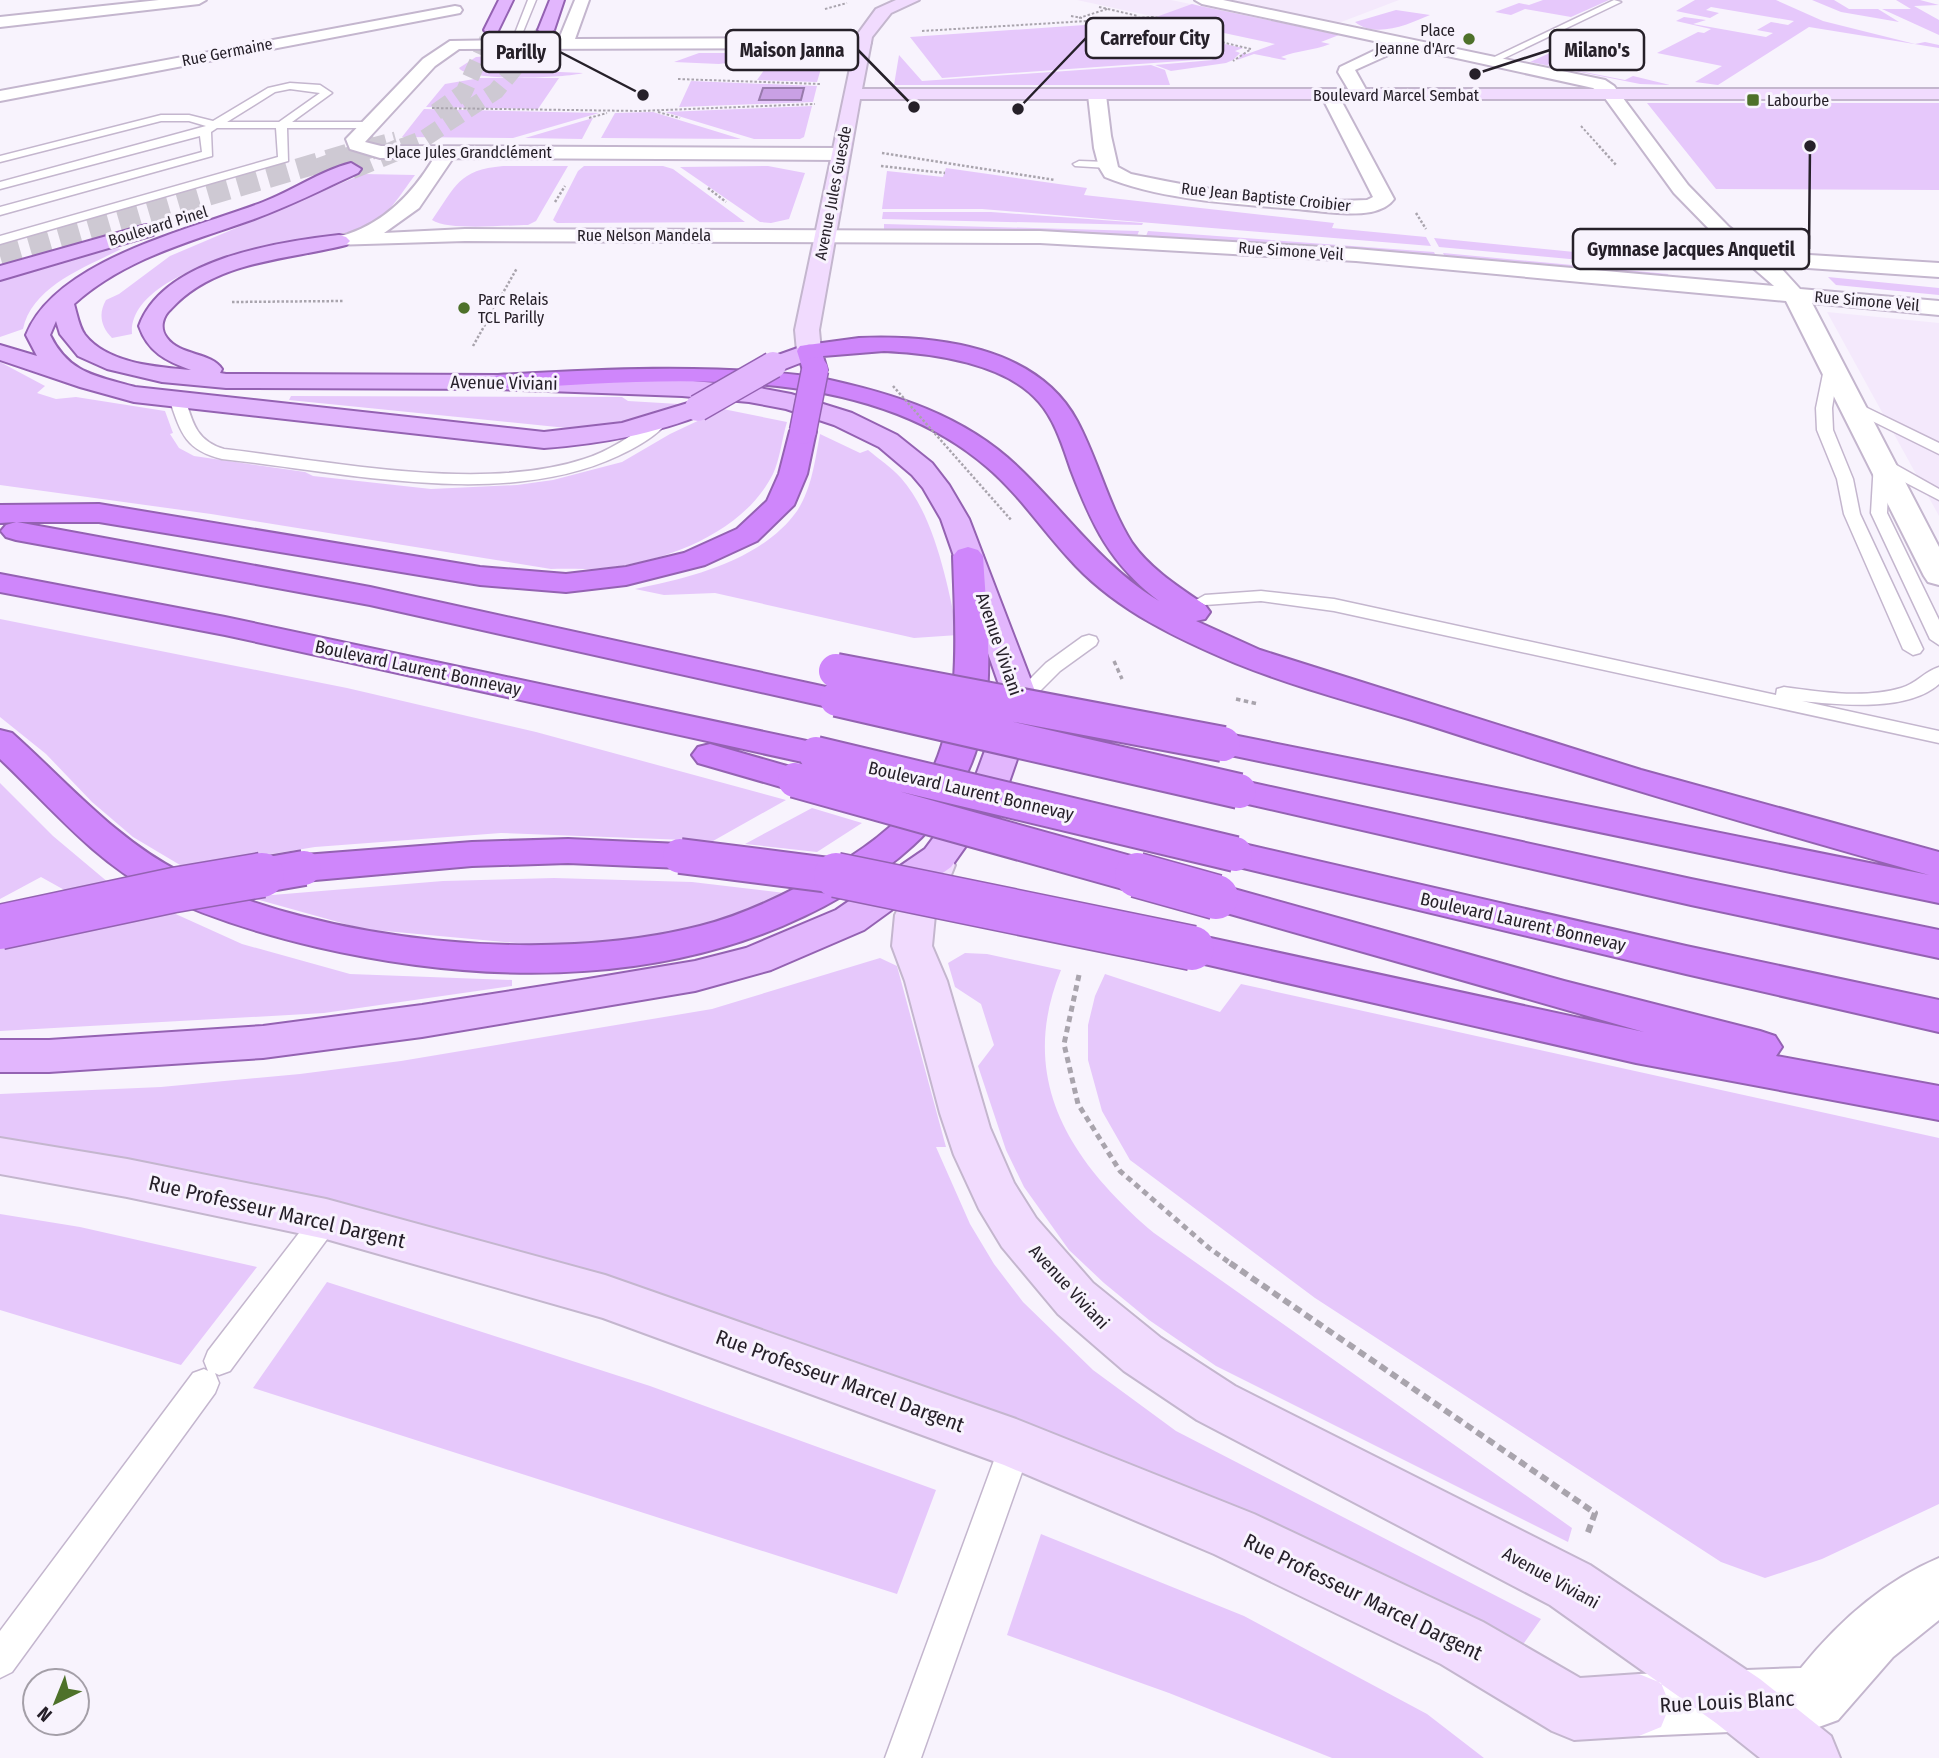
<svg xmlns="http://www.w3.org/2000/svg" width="1939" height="1758" font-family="'Fira Sans Condensed',sans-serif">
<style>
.built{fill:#f4e9fc}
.green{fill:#e6c8fb}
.water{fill:#c9a0e4;stroke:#987aac;stroke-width:2}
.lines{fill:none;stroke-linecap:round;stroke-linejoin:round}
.primary-tunnel-far1{stroke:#cec9d3;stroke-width:17;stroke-dasharray:17 8;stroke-linecap:butt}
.primary-tunnel{stroke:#cec9d3;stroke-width:21;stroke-dasharray:21 10;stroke-linecap:butt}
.highway-tunnel-far1{stroke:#cec9d3;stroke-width:17;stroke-dasharray:17 8;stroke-linecap:butt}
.highway-tunnel{stroke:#cec9d3;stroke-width:21;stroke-dasharray:21 10;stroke-linecap:butt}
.lane-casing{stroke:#c4b6ce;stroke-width:3}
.street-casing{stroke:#c4b6ce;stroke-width:4}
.secondary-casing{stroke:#c4b6ce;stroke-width:4}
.primary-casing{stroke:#9462b2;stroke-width:4}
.highway-casing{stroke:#9462b2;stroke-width:4}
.path-far4{stroke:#a9a4ad;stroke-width:2;stroke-dasharray:2.5 2;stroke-linecap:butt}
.path-far3{stroke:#a9a4ad;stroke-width:2.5;stroke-dasharray:2.5 2;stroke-linecap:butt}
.path-far2{stroke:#a9a4ad;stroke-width:3.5;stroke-dasharray:4.5 3.5;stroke-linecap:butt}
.path-far1{stroke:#a9a4ad;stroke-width:5;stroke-dasharray:6 4.5;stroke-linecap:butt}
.path{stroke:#a9a4ad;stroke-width:6;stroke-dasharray:8 5;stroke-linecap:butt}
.lane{fill:#fff;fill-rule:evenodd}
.street{fill:#fff;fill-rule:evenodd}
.secondary{fill:#f1dbfe;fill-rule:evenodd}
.primary{fill:#e2b6fd;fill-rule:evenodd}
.highway{fill:#cf86fb;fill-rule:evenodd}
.primary-bridge-casing{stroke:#9462b2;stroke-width:29;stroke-linecap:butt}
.highway-bridge-far2-casing{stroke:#9462b2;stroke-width:29;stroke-linecap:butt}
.highway-bridge-far1-casing{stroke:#9462b2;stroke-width:38;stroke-linecap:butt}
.highway-bridge-casing{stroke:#9462b2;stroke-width:47;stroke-linecap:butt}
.path-bridge{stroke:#a9a4ad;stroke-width:2.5;stroke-dasharray:2.5 2;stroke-linecap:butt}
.primary-bridge{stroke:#e2b6fd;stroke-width:26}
.highway-bridge-far2{stroke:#cf86fb;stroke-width:26}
.highway-bridge-far1{stroke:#cf86fb;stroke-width:34}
.highway-bridge{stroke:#cf86fb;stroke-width:44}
.poi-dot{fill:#4e712a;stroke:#f8f3fd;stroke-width:2.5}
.labels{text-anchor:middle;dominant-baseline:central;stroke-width:6;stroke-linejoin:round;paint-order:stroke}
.far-poi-label{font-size:16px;fill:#262029;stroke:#f8f3fd;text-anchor:start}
.far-street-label{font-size:16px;fill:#262029;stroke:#f8f3fd}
.street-label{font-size:18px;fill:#262029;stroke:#f8f3fd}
.near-street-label{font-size:21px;fill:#262029;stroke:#f8f3fd}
.leader{fill:none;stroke:#262029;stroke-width:2.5}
.callout-dot{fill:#262029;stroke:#f8f3fd;stroke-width:2.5}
.callout{fill:#f8f3fd;stroke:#262029;stroke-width:2.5}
.callout-label{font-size:19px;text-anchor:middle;font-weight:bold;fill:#262029}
</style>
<rect width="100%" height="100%" fill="#f8f3fd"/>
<path class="built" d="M1077,0H1171L1317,30L1281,44Z
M1221,0H1399L1336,24Z
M1827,312L1939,323V516Z"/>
<path class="green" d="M1543,0H1609L1571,17L1525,9L1511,15L1495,12L1519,3L1529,5Z
M1695,0H1776L1823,21L1915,44L1925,42L1939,45V48L1809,27L1718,85L1695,82L1722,66L1657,53L1698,32L1704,33L1711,29L1676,21L1684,17L1706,20L1693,24L1766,37L1773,33L1757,30L1771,22L1788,25L1794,21L1711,7L1706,10L1719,13L1710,18L1676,11Z
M1812,0H1834L1849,9H1878L1899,22L1841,12Z
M1896,0H1920L1939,5L1914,6L1939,20V35L1882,9H1911Z
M1192,4L1200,6L1339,35L1321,42L1330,44C1313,51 1298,50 1281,57L1287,59L1284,60L1254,54L1237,60L1243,53L1247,54L1275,44L1224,33C1215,36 1170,20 1156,17Z
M1396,10L1430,15C1409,24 1376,39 1355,22Z
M1160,19L1209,34L1204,37L1206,40L1243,48L1235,51L1240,53L1233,60L1226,63L1171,71L1155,65L1213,60Z
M1157,20L1210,59L942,78L910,37Z
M1552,52L1580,57L1576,60L1562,57L1548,65L1625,80L1633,76L1670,85L1640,84L1530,62Z
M531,53L549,60L537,71L583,73C565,78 468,82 459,68L476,57Z
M699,53H801L719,64L674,62Z
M815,54L825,55L817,82L757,80L767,66L731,64Z
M899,55L922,81L1151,65L1165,70L1170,85H894Z
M480,78H559L538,109L426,107L445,84Z
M691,81L817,86L813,102L679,107Z
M1647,103H1939V190L1716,189Z
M812,106L804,137L800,139H754L665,112Z
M424,109L599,113L513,138L402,137Z
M653,112L741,139L601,138L615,113Z
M593,118L582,139L525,138Z
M503,166H568L536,221L528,225C506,225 448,231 432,220C456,186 458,170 503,166Z
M584,166H663L673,169L745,222L557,223L553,220L578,171Z
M768,166L805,173L789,219L771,223L760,222L680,167Z
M946,168L1087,188L1084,195L1334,223L1332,228L1426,237L1431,246L982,209H882L887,171L943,177Z
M363,174L415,175C400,195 387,218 364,229C343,237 316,237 294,241C251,248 128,277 132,334L112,338C101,327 98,314 106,300L119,294L170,256Z
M883,212H991L1143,223L1142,225L882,219Z
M884,224L1139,231L1137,236L884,229Z
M1148,231L1434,252L1436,256L1146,236Z
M1434,238L1665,261L1666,268L1439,247Z
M113,247L121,249C86,267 32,286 23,329L0,337V281Z
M1443,253L1668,274L1669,278L1445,257Z
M1828,277L1939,288V295L1836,285Z
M0,362L45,386L37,393L56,399L76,397L165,411L173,433L170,434L179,448L194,456L305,472L313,476L431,489L517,485L553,480L622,462L670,434L723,409L787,422C782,438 780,459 773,474C743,533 667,561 605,568C588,570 569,568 551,569L211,514L0,485Z
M291,396L622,397L628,401L679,404L637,422L567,428L289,400Z
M820,434L860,453L868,450C879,459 891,467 901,478C935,516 948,586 958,635L914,638L715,593L664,595L635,589C691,578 762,560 797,511C812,488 815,460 820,434Z
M0,619L347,688L536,732L786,800L713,841L501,833L315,847L185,868L133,837L92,802L46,754L0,717Z
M0,783L53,836L109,883L68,892L41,877L0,899Z
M812,808L862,823L817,852L745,844Z
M554,878L692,882L793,894L720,920L643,938L538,945L363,929L249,897L443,881Z
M169,911L242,944L350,974L512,980V986L324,1013L0,1031V948Z
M965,953L987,954L1061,970C1016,1080 1071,1162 1154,1233L1572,1528L1568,1542L1216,1366L1149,1320L1104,1283L1069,1250L1024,1187L1006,1150L978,1066L994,1045L981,1004L955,987L948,963Z
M880,958L897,966L946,1147H936L970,1224L994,1264L1023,1302L1093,1370L1176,1431L1541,1619L1517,1653L1025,1428L0,1146V1094L161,1087L300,1074L401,1061L712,1009Z
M1105,974L1220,1012L1241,984L1939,1138V1504L1822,1559L1765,1578L1721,1562L1315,1298L1130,1160L1102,1111L1088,1060V1025L1095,996Z
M0,1214L80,1227L257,1267L181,1365L0,1310Z
M327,1282L650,1386L936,1490L897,1594L253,1388Z
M1041,1534L1244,1616L1427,1714L1484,1758H1332L1169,1693L1007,1635Z"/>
<path class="water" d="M763,88H804L801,100H759Z"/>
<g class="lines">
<path class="primary-tunnel-far1" d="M436,112L464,92L492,30
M402,147L425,138L496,91L546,30"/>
<path class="primary-tunnel" d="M351,169L407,146
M312,171L372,149"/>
<path class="highway-tunnel-far1" d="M370,147L396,140"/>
<path class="highway-tunnel" d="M0,256L376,146"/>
<defs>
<path id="lane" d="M528,0H536L518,44L510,46Z
M1614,0L1621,2L1494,63L1486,61Z
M290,83L320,85L332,93L292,122H374L379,125L374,128H287L288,161L0,244V236L278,157L276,128H217L211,132L212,156L0,215V207L202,152L200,136L0,189V182L206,126L189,121H161L0,162V156L161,115H189L213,121L268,88ZM290,89L320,93L279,122H227L275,92Z
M1079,161L1108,162L1114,165L1108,168L1075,166L1073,164Z
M1832,360L1839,364L1832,408L1833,430L1853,479L1860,514L1923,649L1920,653L1913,655L1903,649L1844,514L1837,479L1817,430L1816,408L1825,364Z
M178,396L186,401C193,425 198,441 224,449C331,461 481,493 584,459C610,451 632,435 654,420L659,418L667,423C655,437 635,448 618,456C503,510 344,472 222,459C186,450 181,434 170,401Z
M1855,402L1939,443V454L1850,410L1847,407L1850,404Z
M1882,457L1939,489V500L1889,474L1887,513L1939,620V645L1930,639L1871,513L1874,462Z
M1261,591L1334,599L1776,695L1777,689L1784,687C1821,692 1864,699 1901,688C1916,684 1925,671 1939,667V684C1908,712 1841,705 1802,701L1939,731V743L1334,611L1261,601L1205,605L1196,600L1205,595Z
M1089,635L1096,637L1098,641L1096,645L1060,671L1028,703H1014L1011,699L1014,695L1046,663L1082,637Z
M326,1207L336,1211L340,1219L336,1227L230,1371L219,1375L215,1373L219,1383L215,1393L12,1672L0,1678V1631L193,1373L204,1369L208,1371L204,1361L208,1351L316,1211Z
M1016,1429L1027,1433L1032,1444L921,1758H885L1000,1444L1005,1433Z"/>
<path id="street" d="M159,0H206L199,4L0,27V17Z
M575,0H589L575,39L863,38L871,43L863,48L459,49L435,66L365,142L381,146L841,148L850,154L841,160L453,158L419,208L384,233L465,229L1040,231L1356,249L1774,286L1714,234L1674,193L1602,94L1593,88L1406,47L1355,70L1369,95L1360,100L1354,99L1338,72L1340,67L1388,44L1202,4L1195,0H1223L1605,80L1614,86L1688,185L1728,226L1761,252L1939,263V277L1779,266L1800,289L1939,301V315L1812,303L1939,547V585L1928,582L1924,576L1786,301L1356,261L1040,243L465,241L332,245L328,241L332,237C337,235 343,236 348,234C386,221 413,193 434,158H380L350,149L346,139L423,59L450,41L559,39Z
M455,6L460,7L462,10L460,13L0,101V91Z
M1097,90L1106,95L1111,136L1118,167L1131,174C1205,190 1292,204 1367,200L1373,197L1321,95L1324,91H1336L1394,199C1389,206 1380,210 1371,212C1347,216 1320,211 1296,209C1236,204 1160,200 1105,177L1099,167L1094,148L1088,95Z
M1939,1558V1620L1893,1657L1838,1720L1816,1728L1639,1736L1617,1727L1608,1705L1617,1683L1639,1674L1801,1668C1838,1622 1884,1581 1939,1558Z"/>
<path id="secondary" d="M896,0H919L891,13L872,37L862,89H1939V99H860L819,330L821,351L818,356L809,358L800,356L797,351L795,330L857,35L876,9Z
M936,852L949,856L955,865L935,915L932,946L947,981L990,1128L1014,1183L1036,1218L1093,1283L1161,1338L1235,1386L1590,1565L1760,1679L1831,1736L1840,1758H1760L1716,1723L1550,1605L1197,1420L1124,1371L1058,1314L1002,1247L979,1209L954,1155L940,1113L905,981L892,946L895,915L923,856Z
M0,1138L127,1159L326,1199L605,1275L1016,1419L1254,1514L1483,1622L1580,1678L1639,1674L1661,1683L1670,1705L1661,1727L1639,1736L1574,1740L1552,1731L1441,1664L1214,1554L1004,1465L603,1318L326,1239L127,1197L0,1174Z"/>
<path id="primary" d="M499,0H513L497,33H487L484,30Z
M550,0H564L554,30L546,35L538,30Z
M351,163L361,169L358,173C323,189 290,206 254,219C190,242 125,258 74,304C77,314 79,327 85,335C108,364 157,367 191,370C166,361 148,352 139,326C163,259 277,242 339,235L346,237L350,241L346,245C287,260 216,260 171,309C163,316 159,328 167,338C180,356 211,352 222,369L220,373L226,374L498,375L682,380L749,386L791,394L852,413L897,435L932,463L949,485L969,519L1038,699L1007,788L951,867L864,930L771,970L695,991L422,1037L263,1058L49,1072H0V1040H49L263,1026L422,1005L588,979L695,961L746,948L836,910L925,849L972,786L1004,699L941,519L923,488L912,475L879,447L834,425L786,409L749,402L682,396L498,389L226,388L162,382L107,369L78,356L60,334L56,321L50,335C69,374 97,376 135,387L544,432L622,423L698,400L707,403L711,408L707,413C654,434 601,444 544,448L134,402L80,387L0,360V345L37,356L26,335C56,259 193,229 263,202C292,191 320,171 351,163Z
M146,225L153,227L156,231L153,235L0,280V266Z
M809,344L818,346L821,351L818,356L782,370L773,372L764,370L761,365L764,360Z"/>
<path id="highway" d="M859,338C935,335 1037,346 1077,421C1098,460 1108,505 1132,543C1150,569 1180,588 1205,605L1210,612L1205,619L1196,621L1260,650L1641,770L1939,852V903L1211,751L1206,744L1211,737L1223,733L1929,875C1761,828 1594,779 1428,725C1364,705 1297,688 1235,663C1178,639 1119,611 1076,566C1045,534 1021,496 987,467C860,357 654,381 498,389L489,387L486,382L489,377L498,375C602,369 704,364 807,376L803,370L797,351L800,346ZM884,351C932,353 1006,363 1039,402C1055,420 1063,447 1071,470C1092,525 1110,564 1159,601C1103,567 1069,517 1023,472C967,415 892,393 816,377L824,375L827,370L823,356Z
M803,423L812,425L816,431L807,474L794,505L757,541L705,565L626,585L566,592L480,585L99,522H17L370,587L849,692L854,699L849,706L837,709L370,605L16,540L6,537L1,531L6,525L16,522L0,523V505L99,504L480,567L566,574L626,567L684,553L737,529L767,501L779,474L790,431L794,425Z
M968,547L978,550L983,556C987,628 999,710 965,777C939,830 894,866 844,895C686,988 491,987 317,947C262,934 206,917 155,892C94,861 49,805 0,759V730L12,733C66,781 116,840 182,873C324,943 547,965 700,926C747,914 791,892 832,868C871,845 912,815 931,773C963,706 955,628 953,556L958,550Z
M0,574L225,617L816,743L828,746L834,754L828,762L816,765L225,635L0,592Z
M710,744L808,772L813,780L808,788L795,791L698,763L692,755L698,747Z
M1239,780L1691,879L1939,930V958L1691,905L1226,799L1221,791L1226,783Z
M568,839L680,844L693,847L699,856L693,865L680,868L568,863L472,866L304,881L290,877L285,868L290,859L304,855L472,842Z
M1235,842L1686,946L1939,1000V1032L1686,974L1222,863L1216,854L1222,845Z
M1216,884L1564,981L1760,1031L1775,1036L1782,1047L1776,1056L1939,1086V1120L1636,1063L1178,958L1172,948L1178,938L1192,934L1644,1032L1202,906L1197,897L1202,888Z"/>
</defs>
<use href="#lane" class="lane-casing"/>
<use href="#street" class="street-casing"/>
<use href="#secondary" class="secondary-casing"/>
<use href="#primary" class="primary-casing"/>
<use href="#highway" class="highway-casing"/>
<path class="path-far4" d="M1099,7L1138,16
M825,9L847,3
M1071,16L1082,18
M1079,18L1107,9
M922,31L1153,17L1182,23
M1212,36L1204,38L1251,49L1233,61
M678,79L820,84
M432,108L639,111L815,104
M658,112L680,118
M589,118L607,113
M1581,126L1600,147"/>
<path class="path-far3" d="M1599,146L1617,166
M882,153L1055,180
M881,166L945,173
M708,188L726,202
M555,202L565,186
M1416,213L1426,229
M232,302L343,301
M473,346L517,268"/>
<path class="path-far2" d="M1114,661L1122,679
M1236,699L1258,704"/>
<path class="path-far1" d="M1079,975L1064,1044L1078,1104L1120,1171L1209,1248L1233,1265"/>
<path class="path" d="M1230,1263L1595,1513L1587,1535"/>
<use href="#lane" class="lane"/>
<use href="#street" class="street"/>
<use href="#secondary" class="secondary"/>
<use href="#primary" class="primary"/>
<use href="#highway" class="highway"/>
<defs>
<path id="primary-bridge" d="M698,408L773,365"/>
<path id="highway-bridge-far2" d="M803,431L815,370"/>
<path id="highway-bridge-far1" d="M836,671L1223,744
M837,699L1239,791
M816,754L1235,854
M795,780L1143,877
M680,856L845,877
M252,877L304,868"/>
<path id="highway-bridge" d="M836,875L1192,948
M1137,875L1216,897
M0,927L174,890L262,875"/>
</defs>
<use href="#primary-bridge" class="primary-bridge-casing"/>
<use href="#highway-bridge-far2" class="highway-bridge-far2-casing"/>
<use href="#highway-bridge-far1" class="highway-bridge-far1-casing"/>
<use href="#highway-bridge" class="highway-bridge-casing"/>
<path class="path-bridge" d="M893,386L1012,521"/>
<use href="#primary-bridge" class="primary-bridge"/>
<use href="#highway-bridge-far2" class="highway-bridge-far2"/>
<use href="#highway-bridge-far1" class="highway-bridge-far1"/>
<use href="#highway-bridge" class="highway-bridge"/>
</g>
<g class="poi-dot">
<circle cx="1469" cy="39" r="7"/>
<rect x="1746" y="93" width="14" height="14" rx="3.5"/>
<circle cx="464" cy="308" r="7"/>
</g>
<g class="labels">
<g class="far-poi-label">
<text x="1455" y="30" text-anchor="end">Place<tspan x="1455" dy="18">Jeanne d'Arc</tspan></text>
<text x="1767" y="100">Labourbe</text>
<text x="478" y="299">Parc Relais<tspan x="478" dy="18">TCL Parilly</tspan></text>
</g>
<g class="far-street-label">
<text transform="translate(227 52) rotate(-11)">Rue Germaine</text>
<text x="1396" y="95">Boulevard Marcel Sembat</text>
<text x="469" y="152">Place Jules Grandclément</text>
<text transform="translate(833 193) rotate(-79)">Avenue Jules Guesde</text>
<text transform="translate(1266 197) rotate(6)">Rue Jean Baptiste Croibier</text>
<text transform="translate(158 226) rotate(-17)">Boulevard Pinel</text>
<text x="644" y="235">Rue Nelson Mandela</text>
<text transform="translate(1291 251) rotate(4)">Rue Simone Veil</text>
<text transform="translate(1867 301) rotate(5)">Rue Simone Veil</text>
</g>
<g class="street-label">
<text transform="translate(504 383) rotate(1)">Avenue Viviani</text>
<text transform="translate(999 644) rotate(71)">Avenue Viviani</text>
<text transform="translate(418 668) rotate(12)">Boulevard Laurent Bonnevay</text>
<text transform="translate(971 791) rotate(13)">Boulevard Laurent Bonnevay</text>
<text transform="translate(1523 922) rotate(13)">Boulevard Laurent Bonnevay</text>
<text transform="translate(1069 1287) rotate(47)">Avenue Viviani</text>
<text transform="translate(1551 1578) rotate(29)">Avenue Viviani</text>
</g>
<g class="near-street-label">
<text transform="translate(277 1212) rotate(13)">Rue Professeur Marcel Dargent</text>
<text transform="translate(840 1381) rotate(20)">Rue Professeur Marcel Dargent</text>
<text transform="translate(1363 1597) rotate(26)">Rue Professeur Marcel Dargent</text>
<text transform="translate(1727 1702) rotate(-3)">Rue Louis Blanc</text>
</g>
</g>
<path class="leader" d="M1018 109L1086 38M1475 74L1550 50M914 107L858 50M643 95L560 52M1810 146L1809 249"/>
<g class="callout-dot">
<circle cx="1018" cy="109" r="7"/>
<circle cx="1475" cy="74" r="7"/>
<circle cx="914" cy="107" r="7"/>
<circle cx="643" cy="95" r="7"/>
<circle cx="1810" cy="146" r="7"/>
</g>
<g class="callout">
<rect x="1086" y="18" width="137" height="40" rx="7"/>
<rect x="1550" y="30" width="94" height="40" rx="7"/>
<rect x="726" y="30" width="132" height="40" rx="7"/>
<rect x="482" y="32" width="78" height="40" rx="7"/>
<rect x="1573" y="229" width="236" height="40" rx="7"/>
</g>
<g class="callout-label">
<text x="1155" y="45">Carrefour City</text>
<text x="1597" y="57">Milano's</text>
<text x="792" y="57">Maison Janna</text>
<text x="521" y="59">Parilly</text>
<text x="1691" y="256">Gymnase Jacques Anquetil</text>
</g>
<g transform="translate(56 1702) rotate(223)"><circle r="33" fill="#f8f3fd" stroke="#a49fa8" stroke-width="2"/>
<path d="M0-5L12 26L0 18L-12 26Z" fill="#4e712a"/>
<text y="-10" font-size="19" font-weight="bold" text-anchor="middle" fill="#262029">N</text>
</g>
</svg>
